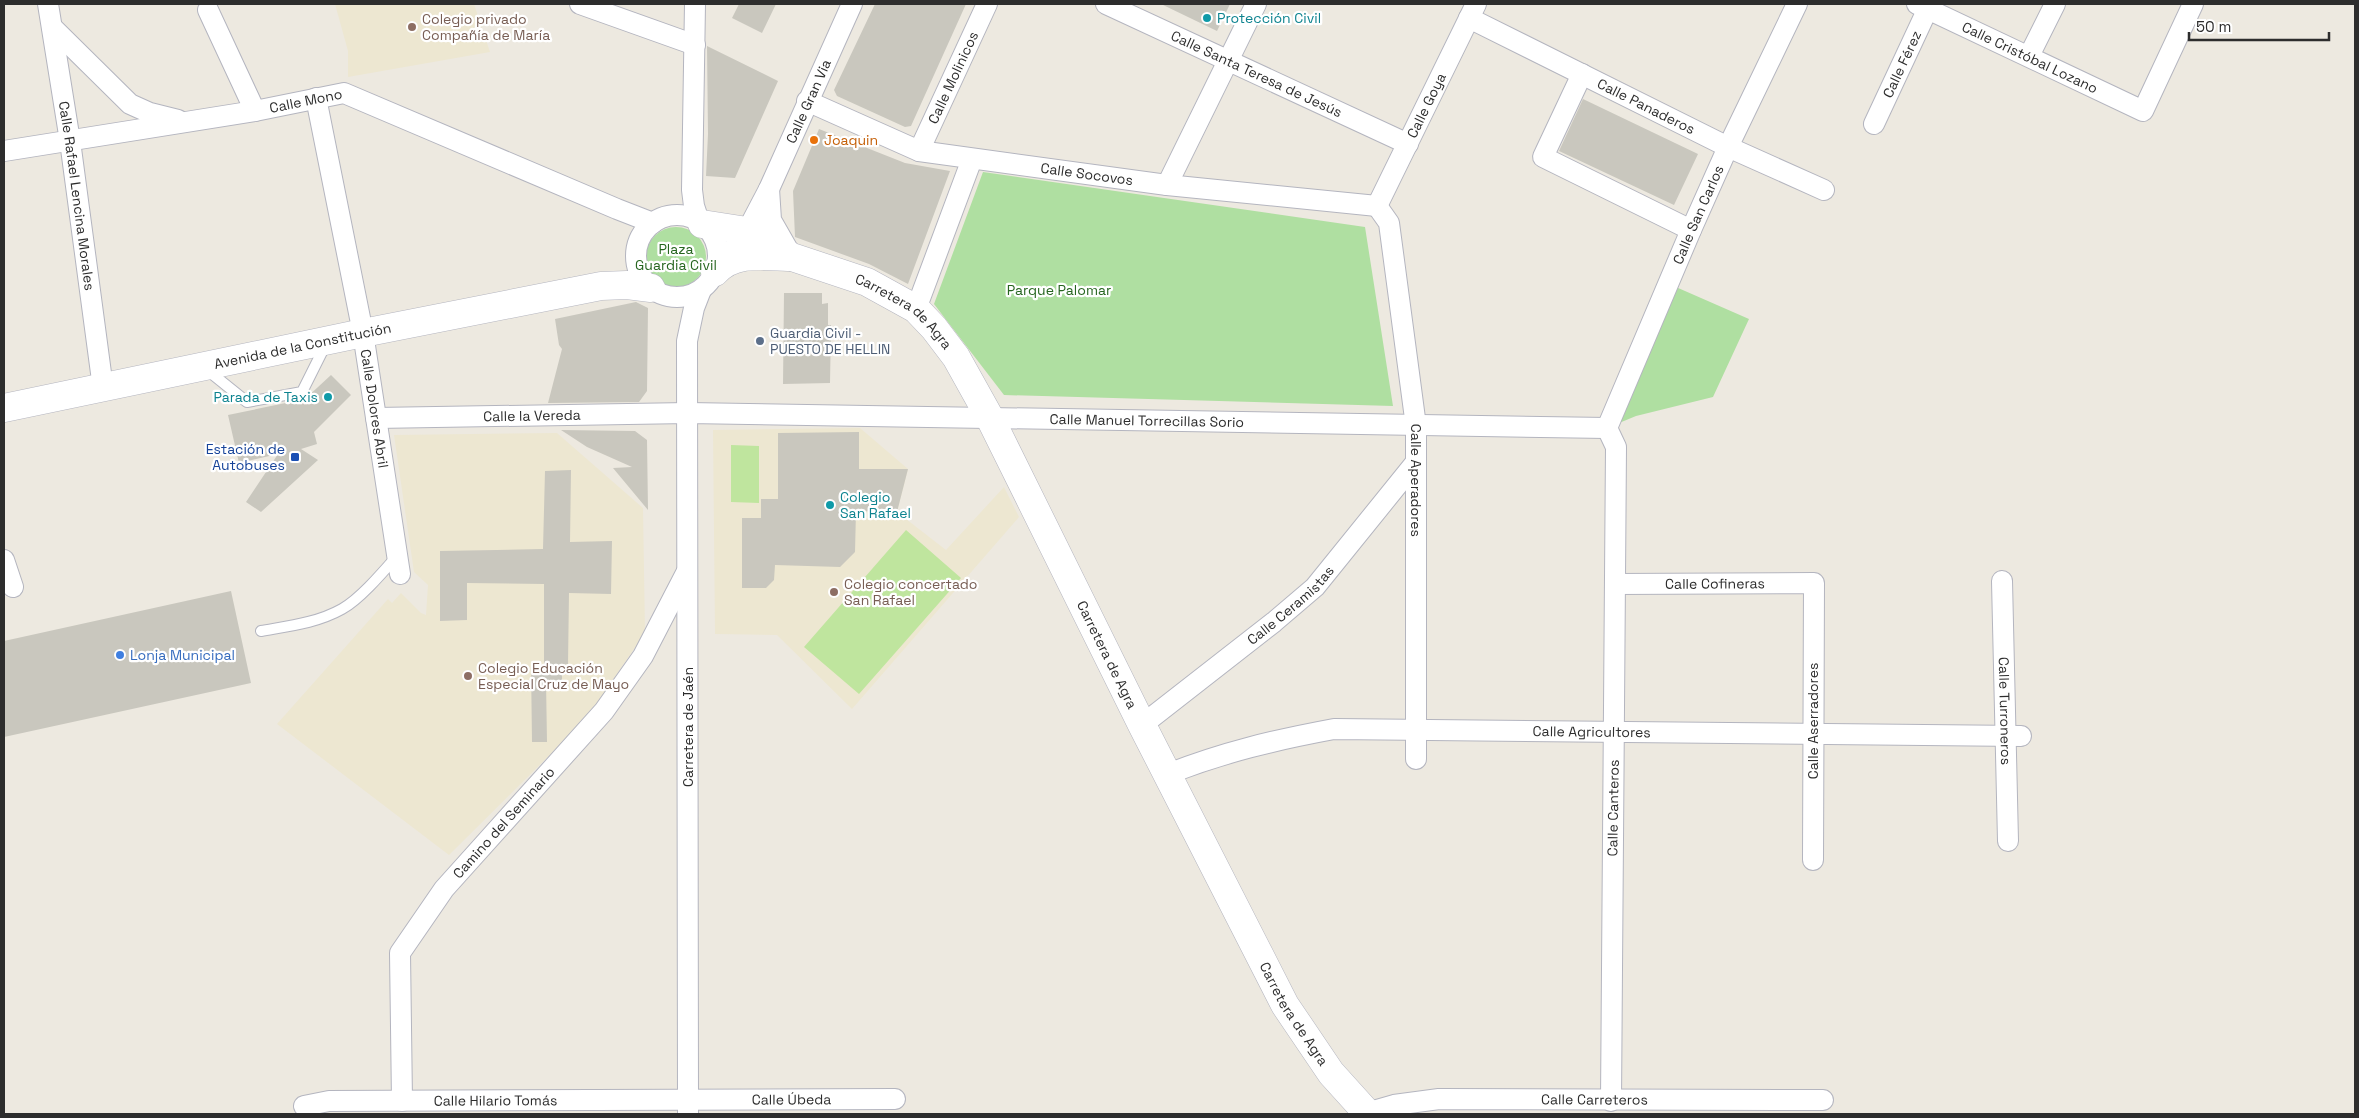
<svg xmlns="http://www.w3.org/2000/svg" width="2359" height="1118" font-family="'Space Grotesk',sans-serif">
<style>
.education{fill:#ede7d1}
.green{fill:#afdfa1}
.pitch{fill:#bfe59e}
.building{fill:#c9c7be}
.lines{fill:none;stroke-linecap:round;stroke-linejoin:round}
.lane-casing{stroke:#b4b5bf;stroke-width:12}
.street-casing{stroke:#b4b5bf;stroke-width:22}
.secondary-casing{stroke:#b4b5bf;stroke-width:29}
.lane{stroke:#fff;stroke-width:10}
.street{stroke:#fff;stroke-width:20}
.secondary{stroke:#fff;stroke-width:28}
.culture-dot{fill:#0f9aa8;stroke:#fff;stroke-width:2}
.education-dot{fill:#8d6e63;stroke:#fff;stroke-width:2}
.food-dot{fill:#e8710a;stroke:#fff;stroke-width:2}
.service-dot{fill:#5c6f8a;stroke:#fff;stroke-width:2}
.transit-dot{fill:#1a4fb4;stroke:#fff;stroke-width:2}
.shop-dot{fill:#3f7fe0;stroke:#fff;stroke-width:2}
.labels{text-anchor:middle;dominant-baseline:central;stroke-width:4.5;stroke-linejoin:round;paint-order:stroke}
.culture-label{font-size:14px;fill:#0d838f;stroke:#fff;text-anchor:start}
.education-label{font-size:14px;fill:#785e54;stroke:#fff;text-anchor:start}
.street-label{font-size:14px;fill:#2d2d2d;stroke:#fff}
.food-label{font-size:14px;fill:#c56008;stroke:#fff;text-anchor:start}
.park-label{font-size:14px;fill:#276620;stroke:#fff}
.service-label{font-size:14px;fill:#4e5e75;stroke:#fff;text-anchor:start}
.transit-label{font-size:14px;fill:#164399;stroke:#fff;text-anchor:end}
.shop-label{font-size:14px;fill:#366cbe;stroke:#fff;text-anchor:start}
</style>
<rect width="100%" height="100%" fill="#ede9e0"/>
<path class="education" d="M335,4H474L490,52L348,77V51Z
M860,428L908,469L897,512L946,550L1004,487L1019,517L852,709L777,635L715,634L713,430Z
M557,433L643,508L645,633L586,719L449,855L277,724L388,599L392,603L401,593L421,613L426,615L428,585L414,572L394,435Z"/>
<path class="green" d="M983,172L1365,227L1393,406L1004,395L934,304Z
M646 257a30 30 0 1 1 60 0a30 30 0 1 1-60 0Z
M1669,284L1749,319L1713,397L1636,416L1607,428Z"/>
<path class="pitch" d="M731,445L759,446V503L731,502Z
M906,530L961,578L859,694L804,647Z"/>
<path class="building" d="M739,4H776L762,33L732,18Z
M875,4H966L911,126L905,127L837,96L834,90Z
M1161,4H1230L1217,31Z
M707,46L778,81L735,178L706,176L708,134Z
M1583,99L1698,154L1674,205L1559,151Z
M819,129L905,163L950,171L908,284L869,264L795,237L793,191Z
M784,293H822V304L828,303V325H831L830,383L783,384Z
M636,302L648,308L647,391L639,402L548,403L562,349L559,345L555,319Z
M331,375L351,395L314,432L317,444L301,449L318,460L261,512L246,502L278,454L239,463L228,415L305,399Z
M561,430L635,431L647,440L648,510L613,468L632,467L587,447Z
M859,432V469H908L897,512L856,511L855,552L840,567L775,565L774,580L766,588H742V518H761V499H778V433Z
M571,470L570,542L612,541L611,594L569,593L568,664L562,665V681H546L547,742H532L531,665H544V584L467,583V620L440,621V551L543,549L545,471Z
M231,591L251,683L4,737V641Z"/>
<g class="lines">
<defs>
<path id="lane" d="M206,369L247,402L302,392L325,346
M261,631C289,626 317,623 342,609C360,599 383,572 397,556"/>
<g id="street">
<path id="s1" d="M48,4L70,141L103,388"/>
<path d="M580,4L695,45"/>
<path d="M695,4L692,190L694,206L699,221"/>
<path id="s2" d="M1106,4L1408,144"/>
<path id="s3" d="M1917,4L2143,111L2193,4"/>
<path d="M208,10L255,111"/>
<path id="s4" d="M1469,18L1728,147L1824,190"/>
<path d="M52,27L130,104L150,113L178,120"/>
<path d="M2029,56L2055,4"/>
<path d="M1582,74L1543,157L1691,230"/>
<path id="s5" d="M316,98L363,333L400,574"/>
<path id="s6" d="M807,101L919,151L1167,185L1377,206"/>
<path id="s7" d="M1874,124L1930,4"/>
<path id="s8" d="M4,151L255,111L344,93L617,209L653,223"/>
<path id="s9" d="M919,151L987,4"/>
<path d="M1167,185L1256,4"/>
<path d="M769,189L771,220L791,255"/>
<path id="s10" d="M1377,206L1389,223L1416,426V759"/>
<path id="s11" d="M1377,206L1476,4"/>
<circle cx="677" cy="256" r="41"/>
<path id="s12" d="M722,264L747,231L769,189L852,4"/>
<path d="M916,309L972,159"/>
<path id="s13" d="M376,418L688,413L1607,428"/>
<path d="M1607,428L1616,447L1611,1101"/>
<path id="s14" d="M1607,428L1691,230L1728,147L1797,4"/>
<path d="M4,560L13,587"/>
<path id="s15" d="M2002,581L2008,841"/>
<path id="s16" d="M1616,584L1814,583L1813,860"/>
<path id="s17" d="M1142,725L1274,622L1315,587L1416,462"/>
<path id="s18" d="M1168,774C1224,752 1275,740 1334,729L2021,736"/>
<path id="s19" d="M402,1101L400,953L444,889L604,711L643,656L686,573"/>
<path id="s20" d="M304,1106L329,1101L895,1099"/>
<path id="s21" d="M1366,1113L1394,1105L1439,1099L1823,1100"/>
<path d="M688,1114L687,341L694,308L701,290"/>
</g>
<g id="secondary">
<path id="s22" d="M702,224L747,231L792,257L867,282L916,309L934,328L956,357L990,418L1142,725L1285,1005L1331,1073L1368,1114"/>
<path d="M715,272C734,251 763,256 788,257"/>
<path id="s23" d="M4,408L363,333L601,286L627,285L651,288"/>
</g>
</defs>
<use href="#lane" class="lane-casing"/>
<use href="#street" class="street-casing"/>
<use href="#secondary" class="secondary-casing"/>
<use href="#lane" class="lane"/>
<use href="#street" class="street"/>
<use href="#secondary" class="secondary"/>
</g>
<g class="culture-dot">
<circle cx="1207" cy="18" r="5"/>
<circle cx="328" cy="397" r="5"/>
<circle cx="830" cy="505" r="5"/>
</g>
<g class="education-dot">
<circle cx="412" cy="27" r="5"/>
<circle cx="834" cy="592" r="5"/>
<circle cx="468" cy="676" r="5"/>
</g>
<circle class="food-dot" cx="814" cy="140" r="5"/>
<circle class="service-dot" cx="760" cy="341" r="5"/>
<rect class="transit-dot" x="290" y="452" width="10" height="10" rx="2.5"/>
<circle class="shop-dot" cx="120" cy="655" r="5"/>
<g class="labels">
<g class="culture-label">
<text x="1217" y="18">Protección Civil</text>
<text x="318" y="397" text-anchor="end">Parada de Taxis</text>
<text x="840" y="497">Colegio<tspan x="840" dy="16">San Rafael</tspan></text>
</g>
<g class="education-label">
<text x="422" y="19">Colegio privado<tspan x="422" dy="16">Compañía de María</tspan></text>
<text x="844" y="584">Colegio concertado<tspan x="844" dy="16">San Rafael</tspan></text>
<text x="478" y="668">Colegio Educación<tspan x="478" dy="16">Especial Cruz de Mayo</tspan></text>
</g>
<g class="street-label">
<text stroke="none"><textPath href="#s3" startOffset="125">Calle Cristóbal Lozano</textPath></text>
<text stroke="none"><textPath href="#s7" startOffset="66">Calle Férez</textPath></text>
<text stroke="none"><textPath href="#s2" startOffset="166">Calle Santa Teresa de Jesús</textPath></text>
<text stroke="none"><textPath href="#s9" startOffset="81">Calle Molinicos</textPath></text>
<text stroke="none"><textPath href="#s12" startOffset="185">Calle Gran Via</textPath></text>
<text stroke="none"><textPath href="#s8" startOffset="306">Calle Mono</textPath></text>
<text stroke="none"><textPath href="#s11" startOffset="112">Calle Goya</textPath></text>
<text stroke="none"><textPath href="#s4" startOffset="198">Calle Panaderos</textPath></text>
<text stroke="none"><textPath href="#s6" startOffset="292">Calle Socovos</textPath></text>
<text stroke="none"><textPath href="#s1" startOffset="194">Calle Rafael Lencina Morales</textPath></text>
<text stroke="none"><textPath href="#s14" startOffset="232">Calle San Carlos</textPath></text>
<text stroke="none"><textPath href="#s22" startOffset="224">Carretera de Agra</textPath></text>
<text stroke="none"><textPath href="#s23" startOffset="305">Avenida de la Constitución</textPath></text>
<text stroke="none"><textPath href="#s5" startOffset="316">Calle Dolores Abril</textPath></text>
<text stroke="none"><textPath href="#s13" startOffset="156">Calle la Vereda</textPath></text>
<text stroke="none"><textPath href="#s13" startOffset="771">Calle Manuel Torrecillas Sorio</textPath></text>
<text stroke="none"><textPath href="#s10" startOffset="280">Calle Aperadores</textPath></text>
<text stroke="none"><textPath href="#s16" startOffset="99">Calle Cofineras</textPath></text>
<text stroke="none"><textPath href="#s17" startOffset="191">Calle Ceramistas</textPath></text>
<text stroke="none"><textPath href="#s22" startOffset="629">Carretera de Agra</textPath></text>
<text stroke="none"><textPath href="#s15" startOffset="130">Calle Turroneros</textPath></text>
<text transform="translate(1813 721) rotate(-90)">Calle Aserradores</text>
<text transform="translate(688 727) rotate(-90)">Carretera de Jaén</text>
<text stroke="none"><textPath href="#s18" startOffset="430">Calle Agricultores</textPath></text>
<text transform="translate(1613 808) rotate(-89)">Calle Canteros</text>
<text stroke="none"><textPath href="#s19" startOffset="315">Camino del Seminario</textPath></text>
<text stroke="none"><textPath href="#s22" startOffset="1034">Carretera de Agra</textPath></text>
<text stroke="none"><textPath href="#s20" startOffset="488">Calle Úbeda</textPath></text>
<text stroke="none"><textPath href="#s20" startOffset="192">Calle Hilario Tomás</textPath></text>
<text stroke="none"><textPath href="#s21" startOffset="230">Calle Carreteros</textPath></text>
</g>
<g class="food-label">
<text x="824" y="140">Joaquin</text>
</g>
<g class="park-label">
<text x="676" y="249">Plaza<tspan x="676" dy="16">Guardia Civil</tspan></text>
<text x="1059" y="290">Parque Palomar</text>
</g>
<g class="service-label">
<text x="770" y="333">Guardia Civil -<tspan x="770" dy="16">PUESTO DE HELLIN</tspan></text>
</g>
<g class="transit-label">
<text x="285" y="449">Estación de<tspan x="285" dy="16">Autobuses</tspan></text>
</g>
<g class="shop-label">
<text x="130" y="655">Lonja Municipal</text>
</g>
</g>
<rect width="2359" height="1118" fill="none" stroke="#2d2d2d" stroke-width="10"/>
<path d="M2189 32v8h140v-8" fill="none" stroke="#2d2d2d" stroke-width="2.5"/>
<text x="2196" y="32" font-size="15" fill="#2d2d2d" stroke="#ffffff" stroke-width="4" paint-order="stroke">50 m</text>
</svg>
